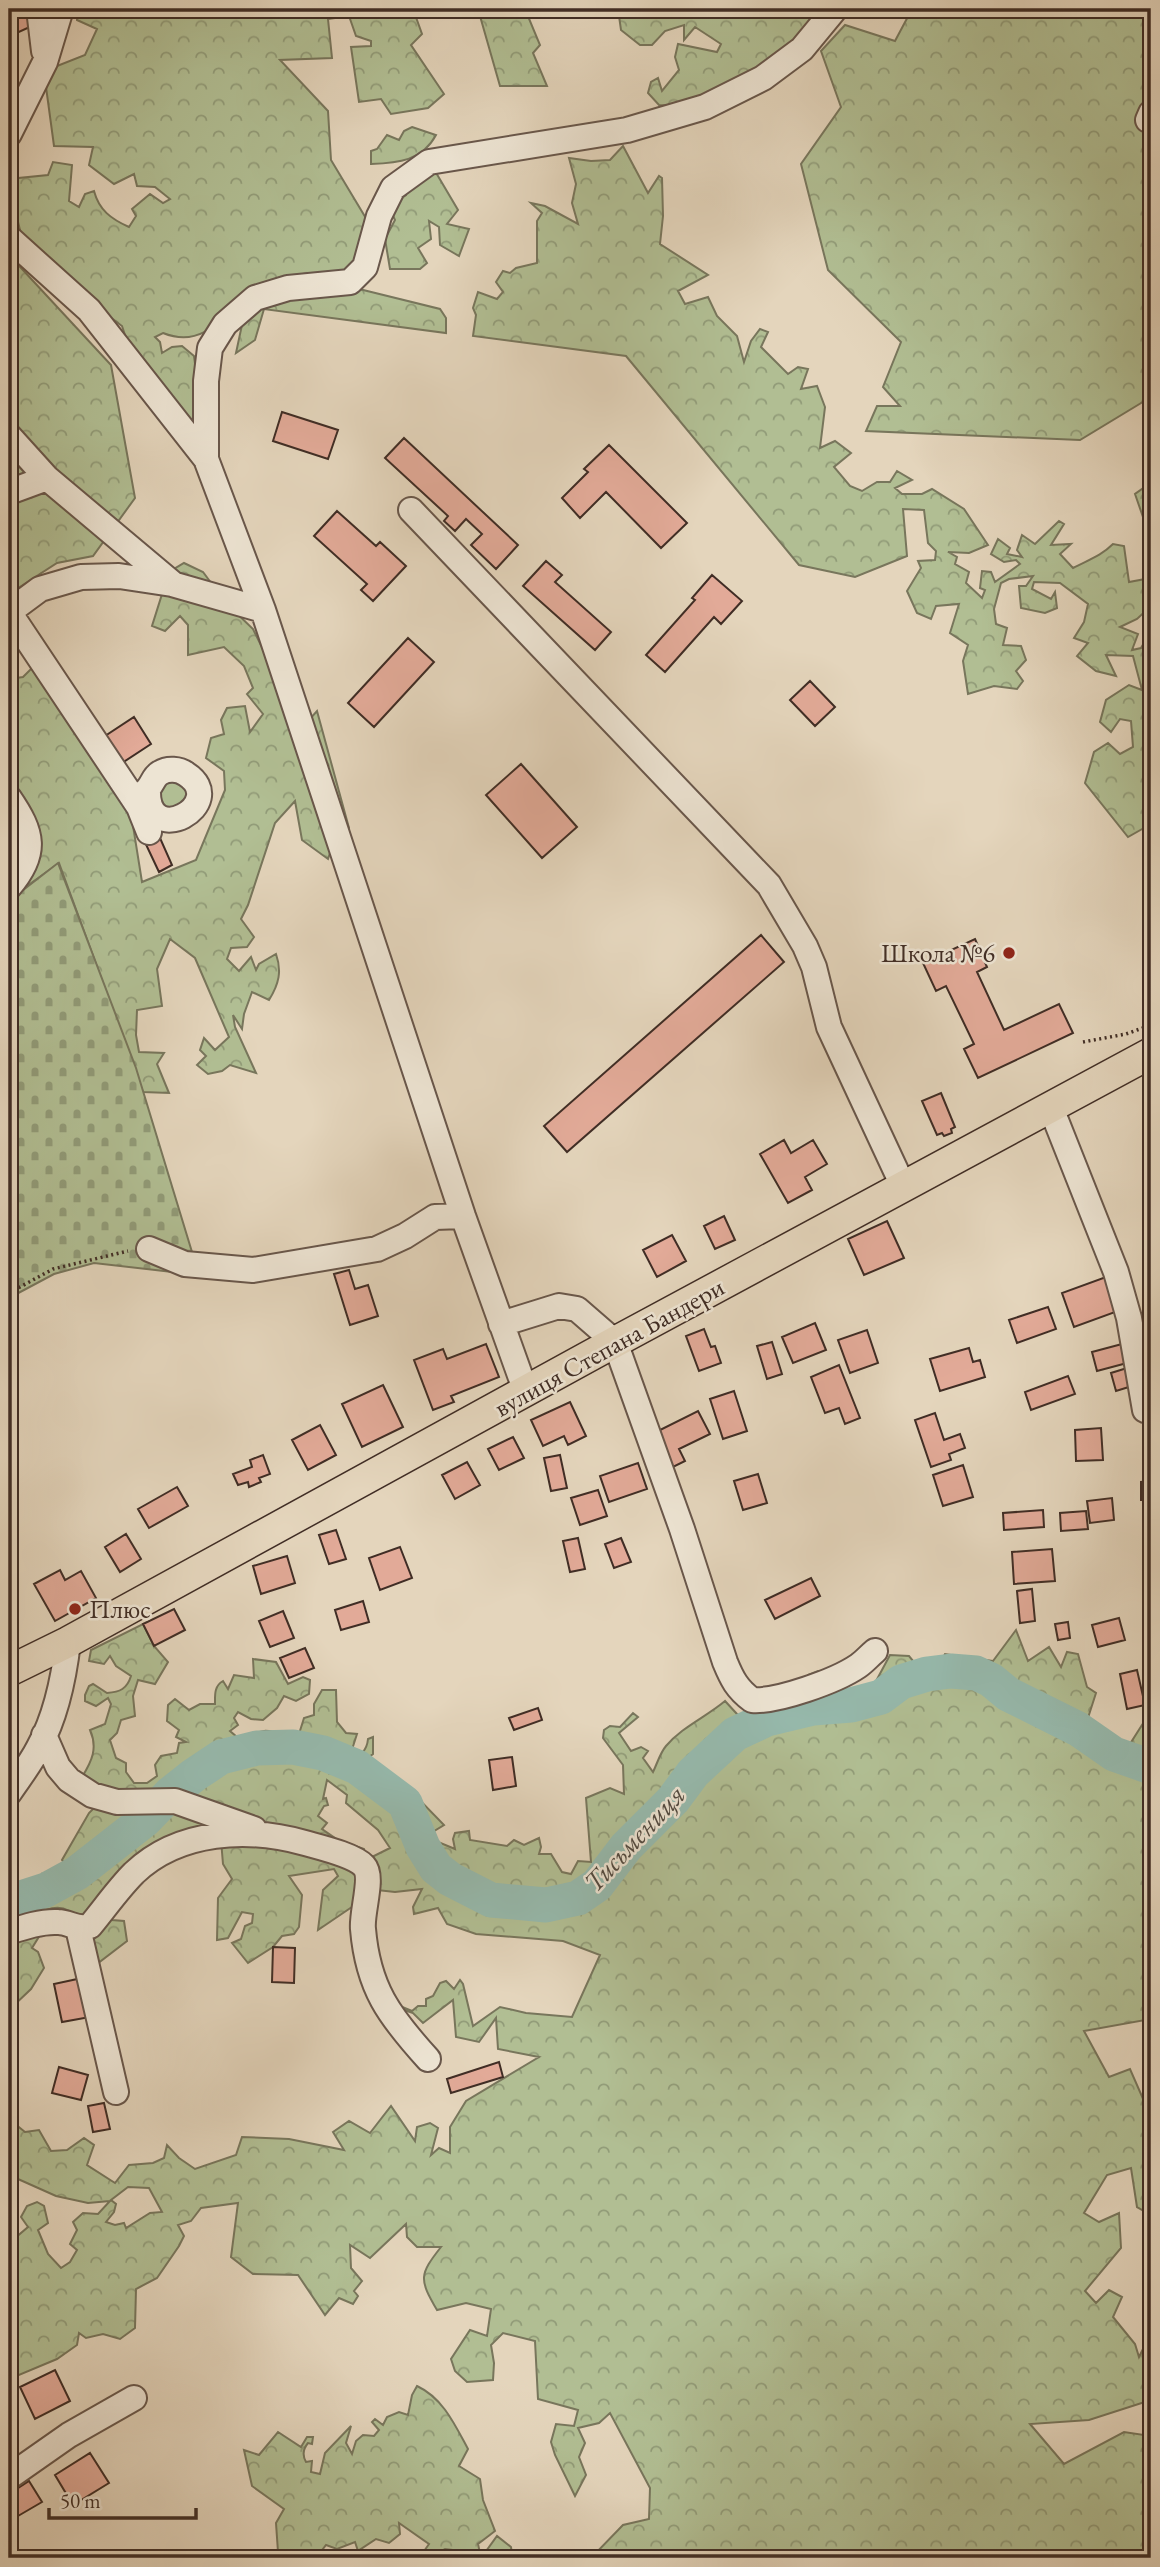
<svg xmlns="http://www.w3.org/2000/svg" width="1160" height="2567" font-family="'EB Garamond',serif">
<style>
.grass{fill:url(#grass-tufts);stroke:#78765c;stroke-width:2}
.forest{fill:url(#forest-crowns);stroke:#78765c;stroke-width:2;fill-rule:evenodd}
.cemetery{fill:url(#cemetery-stones);stroke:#78765c;stroke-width:2}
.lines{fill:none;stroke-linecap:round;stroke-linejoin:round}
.river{stroke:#96b9ac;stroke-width:35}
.building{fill:#e2aa98;stroke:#402d25;stroke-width:2}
.minor-casing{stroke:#69574b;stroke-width:28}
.major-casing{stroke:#402d25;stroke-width:33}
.path{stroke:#402d25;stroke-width:3.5;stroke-dasharray:2 3.5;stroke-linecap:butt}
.minor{stroke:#ede4d3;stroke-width:24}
.major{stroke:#e4d5bc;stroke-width:30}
.poi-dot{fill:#8f2418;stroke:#ede4d3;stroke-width:2.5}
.labels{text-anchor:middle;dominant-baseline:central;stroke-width:5;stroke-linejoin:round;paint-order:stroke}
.poi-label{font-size:26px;fill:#402d25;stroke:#ede4d3;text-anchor:end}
.street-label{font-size:26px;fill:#402d25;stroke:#ede4d3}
.water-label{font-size:28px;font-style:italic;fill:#514940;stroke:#ede4d3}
</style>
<defs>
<pattern id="grass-tufts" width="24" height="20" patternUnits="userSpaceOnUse" patternTransform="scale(1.75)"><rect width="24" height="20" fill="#b1be93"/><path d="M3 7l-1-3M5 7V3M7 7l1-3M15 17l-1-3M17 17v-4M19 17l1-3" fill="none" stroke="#919b78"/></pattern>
<pattern id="forest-crowns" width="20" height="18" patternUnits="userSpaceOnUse" patternTransform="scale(1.75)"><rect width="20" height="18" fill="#b1be93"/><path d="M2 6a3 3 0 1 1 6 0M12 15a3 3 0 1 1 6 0" fill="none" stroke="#919b78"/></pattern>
<pattern id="cemetery-stones" width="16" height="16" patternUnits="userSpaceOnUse" patternTransform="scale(1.75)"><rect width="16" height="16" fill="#b1be93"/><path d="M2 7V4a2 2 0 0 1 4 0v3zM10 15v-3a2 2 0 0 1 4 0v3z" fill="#919b78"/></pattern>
</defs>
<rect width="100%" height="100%" fill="#e4d5bc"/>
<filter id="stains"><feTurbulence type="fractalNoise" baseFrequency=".00286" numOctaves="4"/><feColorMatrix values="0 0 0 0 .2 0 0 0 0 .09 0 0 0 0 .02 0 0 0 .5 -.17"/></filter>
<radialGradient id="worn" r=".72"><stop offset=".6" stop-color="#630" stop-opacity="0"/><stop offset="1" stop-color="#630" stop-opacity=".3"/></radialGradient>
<path class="grass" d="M177,777L191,799L169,813L155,791L158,784Z"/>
<path class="forest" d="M77,9H413L422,34L411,45L444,94L428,108L391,114L381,99L359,102L351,47L371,46V41L356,36L349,16L328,19L332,58L280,60L328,111L331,160L367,220L351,287L440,309L446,318V333L264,309L255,340L236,353L249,292C223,317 203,349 163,333L155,337L160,342L162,353L172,347L182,346L194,356L197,378L194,426L129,347L122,326L98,308L85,290L23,242L16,214L9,210V179L48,175L53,162L72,165L69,201L79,207L85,194L94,191C99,210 111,219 129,227L136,216L132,209L150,194L163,203L170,199L155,187L137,186L134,174L114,184L89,165L93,147L54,146L46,87L47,70L85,55L97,29L77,20Z
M478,9H525L540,45L533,53L547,86H500Z
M618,9H822L803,40L762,66L685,106L659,105L648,93L651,82L658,78L662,91L679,70L675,57L678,44L717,52L721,44L695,27L684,40V25L665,31L652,45H640L621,30Z
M912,9H1151V397L1080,440L866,431L877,406H900L883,387L901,342L828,270L801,164L841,107L821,51L845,25L895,41Z
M412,127L436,135C422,161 398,163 371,164V151L377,149L387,135L399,140L404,131Z
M623,146L648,193L659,176L662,178L663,216L660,244L708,275L678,291L685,304L708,297L717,316L737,336L744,362L751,341L760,329L768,332L761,347L788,374L798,367L808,369L801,389L817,386L825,407L820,448L835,441L851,453L834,467L850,486L862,491L877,482H890L897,471L912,480L895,488L902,494H922L932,489L964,509L988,545L969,553L948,552L957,557L955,564L969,572L966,583L982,598L985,590L980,588L982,571L991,572L995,582L1020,564L1016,560L1004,562L991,554L998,539L1010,548L1007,554L1022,557L1017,550L1022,535L1035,544L1059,521L1064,524L1051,545L1071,544L1060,554L1073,568C1088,560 1101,556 1113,544L1124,546L1129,582L1145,579L1151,572V606L1137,619L1120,627L1138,634L1132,650L1141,648L1145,641L1151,644V824L1128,837L1085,783L1094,752L1108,743L1120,754L1133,747L1131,721L1120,719L1111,732L1100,722L1106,700L1129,685L1142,690L1133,656L1106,655L1116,676L1096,671L1077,656L1088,643L1074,638L1084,622L1088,604L1060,583L1034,582L1032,589L1051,599L1055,592L1057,608L1045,613L1021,608L1019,586H1026L1033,576L1009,579L1001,583L994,609L996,624L1007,628L1003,645L1021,646L1026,660L1016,671L1023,681L1017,689L994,686L968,694L963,661L968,645L950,633L959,604L936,606L931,619L917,613L907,591L921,568L918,561L935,560L936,551L928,543L924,510L903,509L907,556L855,577L799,565L626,356L473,336L476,315L473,308L478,292L497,299L503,292L496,282L503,271L510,273L516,268L537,263V221L542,213L531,203L545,206L578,224L572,203L576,184L569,158L591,161L610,160Z
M435,171L458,210L447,224L469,229L459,256L440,245L439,227L429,221L431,239L418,248L427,263L420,269H390L385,239L395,220L389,207L406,195L404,187Z
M9,255L111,365L135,498L93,556L57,563L9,594Z
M1149,484H1151V540L1135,494Z
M184,563L203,572L226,603L253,629L285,695L309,720L317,711L349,828L332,847L328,859L302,840L295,801L275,823L248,905L241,919L254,937L247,947L231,948L227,959L239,971L251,957L256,970L259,964L276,954C282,971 279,984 269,1000L252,992L244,1014L242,1029L233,1015L235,1027L256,1073L230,1065L222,1071L208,1074L197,1065L206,1056L200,1050L204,1038L215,1050L229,1037L195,958L170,939L157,969L162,1006L137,1010L136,1035L139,1052L164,1053L157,1064L169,1093L143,1092L59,863L9,899V805L16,791L9,765V679L23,677L33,667L131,813L142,882L196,860L225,790L224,771L206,758L211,738L224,734L221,720L227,708L245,706L250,732L263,714L247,694L253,688L244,666L224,647L188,655V625L180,616L165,631L152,626L169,572Z
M143,1624L154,1646L168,1662L155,1684L138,1680L133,1696L135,1716L121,1720L117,1733L110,1740L116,1758L126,1763V1772L134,1783H147L157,1776L155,1765L161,1756L177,1753L179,1743L186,1742L176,1737L179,1730L167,1721L168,1705L175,1699L189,1710L200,1704H215C215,1695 214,1686 223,1681L228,1689L234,1675L254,1678L253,1659L276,1662L288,1684L303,1677L310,1680L309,1694L296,1701L284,1696L277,1708L263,1720L251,1719L238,1712L234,1718L238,1725L230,1731L244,1743C262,1724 271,1731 293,1739L299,1734L304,1718L314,1715V1704L322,1690H336L337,1722L346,1733L357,1734L348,1762C359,1758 367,1751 368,1739L373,1737V1754L360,1764L355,1773H373L385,1795L410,1790L444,1825L431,1833L438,1842L455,1849L453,1839L455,1833L469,1831L470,1840L507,1846L514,1840L524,1845L539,1838L541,1847L539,1854H551L562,1872L571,1874L578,1861L591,1862L586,1798L610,1788L624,1794L623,1765L603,1738L604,1730L610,1726L620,1727L633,1713L638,1717L619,1733L631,1751L641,1747L648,1751L643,1758L653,1772C657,1764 660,1753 666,1746C682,1727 706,1717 725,1701L759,1738C791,1723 812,1715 808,1675L818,1671L823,1673L838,1694L861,1709L890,1655L909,1656L931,1683L945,1654L993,1661L1016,1630L1028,1661L1049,1647L1061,1667L1067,1652L1078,1654L1087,1687L1096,1693L1087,1721L1128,1747L1147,1717L1151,1716V2019L1084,2031L1109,2077L1130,2069L1151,2117V2215L1137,2207L1131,2168L1107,2175L1084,2213L1099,2222L1119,2213L1121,2248L1085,2291L1096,2303L1109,2290L1122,2297L1113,2317L1135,2344L1139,2357L1148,2339L1151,2340V2400L1089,2420L1030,2424L1064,2464L1124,2432L1151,2436V2558H591L623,2525L649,2519L650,2488L610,2413L599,2423L578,2428L585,2443L579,2457L586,2475L575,2496L555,2455L551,2442L556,2424L574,2426L578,2410L538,2399L535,2341L503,2333L491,2345L494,2363L493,2380L467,2382L455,2371L451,2359L470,2330L487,2336L491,2309L466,2303L437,2310C419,2279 419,2275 441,2247H417L407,2237L406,2224L370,2258L350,2245L351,2268L362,2281L354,2291L358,2296L353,2304L339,2298L325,2315L298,2275L253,2274L231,2257L238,2203L201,2208L191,2221L178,2225L184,2236L179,2246L157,2278L136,2289L135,2328L120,2339L103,2334L86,2338L79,2333L77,2345L57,2359L19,2375L9,2371V2346L11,2344L15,2331L9,2327V2240L15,2238L28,2227L21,2217L27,2206L37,2202L44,2206L48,2223L38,2230L48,2254L61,2268L70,2262L77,2250L70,2244L77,2230L73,2222L83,2213L98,2214L110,2201L88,2203L56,2196L18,2179V2160L9,2156V2119L25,2132L39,2130L51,2151L67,2150L84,2138L94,2145L87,2165L115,2183L129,2165L153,2163L164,2158L167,2145L179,2158L195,2169L236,2155L242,2137L289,2139L344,2150L333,2132L349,2121L370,2133L391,2106L415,2141L417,2127L430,2123L438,2128L431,2155L439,2148L450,2153V2127L466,2101L539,2057L498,2049L496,2018L479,2042L456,2037L453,2000L423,2023L413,2013L404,2010L400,2012V2006L412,2011L418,2006H426V1999L433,1996L440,1983L446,1981L454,1989L460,1980L463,1984L473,2026L500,2007L526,2013L572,2017L600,1955L563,1941L476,1934L447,1924L438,1908L414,1914L413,1907L422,1889L395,1892L377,1890L318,1930L323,1890L338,1876L334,1869L289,1876L302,1895L299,1927L294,1934L282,1936L273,1947L248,1963L232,1943L241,1939L245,1926L252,1923L253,1914L242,1912L228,1938L217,1940L218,1898L232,1879L223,1864L220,1828L187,1829L154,1854L110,1909L112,1920L124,1921L127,1941L93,1967C86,1943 82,1897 46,1910L40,1935L32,1948L38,1952L44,1968L31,1989L9,2010V1893L13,1896L26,1887L34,1888L42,1874L51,1881L59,1872L70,1870L62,1860L89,1813L97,1805L82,1777C92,1761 98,1748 90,1730L105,1724L111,1704L108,1698L96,1706L85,1701V1695L89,1686L93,1684L107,1693C120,1692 127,1689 131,1676L116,1666L110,1656L104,1664L89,1661L91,1650ZM256,1745L282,1747L297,1756L255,1759ZM327,1780L347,1795L346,1803L378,1830L390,1848L366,1860L364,1849L338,1840L322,1829L327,1823L318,1816L324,1806L328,1805L326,1798L323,1799ZM128,2187L149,2188L162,2212L150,2213L126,2228L124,2223L115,2225L106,2222L114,2212L116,2204L111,2200Z
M417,2386C443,2398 455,2425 468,2449L459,2466L480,2479L483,2500L495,2531L478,2544L481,2558L497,2536L511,2547L512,2554L522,2558H446L453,2550L445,2549L434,2555V2558H422V2554L429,2544L399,2523L400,2534L389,2543L376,2539L358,2551L356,2557L362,2558H351L358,2551L355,2542L337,2549L326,2545L316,2558H286L278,2552L276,2523L284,2509L252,2486L244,2450L259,2455L278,2432L301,2447L307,2437H313L312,2444L308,2443C303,2449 302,2455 306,2462L312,2461L311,2472L320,2474L325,2453L351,2426L346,2443L352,2454L356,2441L363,2435L374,2436L379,2430L372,2422L375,2419L383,2425L387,2417L399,2412L408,2415L412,2395Z"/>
<path class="cemetery" d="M58,863L136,1068L199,1275L94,1263L54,1274L9,1298V901Z"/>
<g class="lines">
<path class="river" d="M9,1902L46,1890L77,1873L146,1819L170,1794L194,1775L221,1757L257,1748L293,1747L323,1753L357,1767L405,1803L423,1847L436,1868L450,1879L491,1900L546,1905L578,1898L597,1885L626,1847L673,1800L693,1773L735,1734L767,1719L813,1708L851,1705L881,1697L901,1682L927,1674L951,1671L976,1673L991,1680L1008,1694L1078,1729L1114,1754L1151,1767"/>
</g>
<path class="building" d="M9,9H24L32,26L10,36Z
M282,412L338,430L328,459L273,441Z
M404,438L518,545L496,569L471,545L482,534L466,519L455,531L444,521L448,516L385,458Z
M609,445L687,523L661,548L606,492L580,518L562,498L588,472L584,469Z
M337,511L376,546L380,542L406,566L373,601L361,590L367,584L314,536Z
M546,561L562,575L555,582L611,632L595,650L523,586Z
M712,575L742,601L721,624L714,617L665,672L646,655L695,600L692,598Z
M408,638L434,662L374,727L348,703Z
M810,681L835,707L815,726L790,700Z
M134,717L151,744L119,765L102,738Z
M521,764L577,827L542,858L486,795Z
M156,829L172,865L159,872L142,836Z
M761,935L784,962L567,1152L544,1126Z
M975,939L987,967L977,972L1004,1030L1059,1004L1073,1033L978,1078L964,1049L974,1044L946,986L936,991L923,963Z
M941,1093L955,1127L951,1129L952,1133L944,1136L942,1133L937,1135L922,1101Z
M784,1140L791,1153L813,1140L827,1164L805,1177L812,1190L788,1203L760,1154Z
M724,1216L735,1240L715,1249L704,1226Z
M887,1221L904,1258L864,1275L848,1239Z
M672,1235L686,1261L657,1277L643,1250Z
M349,1270L355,1289L368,1285L378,1316L350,1325L334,1274Z
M1106,1277L1118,1311L1074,1327L1062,1293Z
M1048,1307L1056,1329L1017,1343L1009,1320Z
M1151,1309V1333L1142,1313Z
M815,1323L826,1350L793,1363L782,1337Z
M704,1329L711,1347L715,1346L721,1363L699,1371L686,1336Z
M867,1330L878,1363L850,1373L838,1340Z
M772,1342L782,1374L767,1379L757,1346Z
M486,1344L499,1377L451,1396L454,1402L433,1410L414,1360L443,1349L447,1359Z
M1122,1344L1127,1363L1097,1371L1092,1352Z
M969,1348L973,1362L980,1360L985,1377L940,1391L930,1359Z
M839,1365L860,1418L845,1424L839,1408L825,1413L811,1377Z
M1127,1368L1132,1386L1116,1391L1111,1373Z
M1068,1376L1075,1394L1031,1410L1025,1392Z
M383,1385L403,1427L362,1447L342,1404Z
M734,1391L747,1431L723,1439L710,1399Z
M570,1402L586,1436L568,1445L564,1436L543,1446L531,1420Z
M698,1411L710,1434L679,1449L685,1461L671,1468L654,1433Z
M935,1413L944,1440L960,1434L965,1448L949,1454L951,1460L931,1467L915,1420Z
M320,1425L336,1455L308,1470L292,1440Z
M1101,1428L1103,1460L1076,1461L1075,1430Z
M513,1437L524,1458L499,1470L488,1449Z
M1151,1450V1475H1149L1144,1451Z
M263,1455L270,1474L259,1478L261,1482L249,1487L248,1482L238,1485L233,1474L252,1467L250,1460Z
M560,1455L567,1488L551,1491L544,1458Z
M467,1462L480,1485L455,1499L442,1475Z
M638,1463L647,1489L609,1502L600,1476Z
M963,1465L973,1497L943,1506L933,1475Z
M758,1474L767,1503L743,1510L734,1481Z
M1151,1481V1500H1141V1482Z
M177,1487L188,1506L149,1528L138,1509Z
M598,1490L607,1516L580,1525L571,1498Z
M1112,1498L1114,1520L1090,1523L1087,1501Z
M1043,1510L1044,1527L1004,1530L1003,1513Z
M1086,1511L1088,1529L1061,1531L1060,1513Z
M336,1530L346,1559L329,1564L319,1535Z
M126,1534L141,1559L120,1572L105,1547Z
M578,1538L585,1569L570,1572L563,1541Z
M621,1538L631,1562L614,1568L605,1544Z
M400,1547L412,1578L380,1590L369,1558Z
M1052,1549L1055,1581L1014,1584L1012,1552Z
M287,1556L295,1583L261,1594L253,1566Z
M60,1570L65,1580L81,1571L96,1598L55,1621L34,1584Z
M811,1578L820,1596L775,1619L765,1600Z
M1032,1589L1035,1621L1020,1623L1017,1591Z
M363,1601L369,1622L341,1630L335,1610Z
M174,1609L185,1630L154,1646L143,1624Z
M283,1611L294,1638L270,1647L259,1621Z
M1119,1618L1125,1640L1098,1647L1092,1625Z
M1068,1622L1070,1638L1058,1640L1055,1624Z
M305,1648L314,1668L289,1678L280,1658Z
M1137,1670L1145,1705L1127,1709L1120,1674Z
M538,1708L542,1720L514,1730L509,1718Z
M512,1757L516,1786L493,1790L489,1760Z
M273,1947L295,1948L294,1983L272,1982Z
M82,1978L90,2017L62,2022L54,1984Z
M499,2062L503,2077L451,2093L447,2079Z
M59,2067L88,2075L81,2100L52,2093Z
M104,2103L110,2129L93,2132L88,2106Z
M55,2370L70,2401L35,2419L20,2387Z
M90,2453L109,2483L73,2505L55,2475Z
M29,2481L42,2502L18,2516L9,2501V2494Z"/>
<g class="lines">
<defs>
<path id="minor" d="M39,9L44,51
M1148,120L1151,113
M9,134L45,62L61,9
M9,238L89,310L206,459L263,610L463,1216L526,1392
M9,436L47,478L172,583
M206,459V381L210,348L225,324L255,298L288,288L350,282L365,267L379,216L393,188L429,162L627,130L705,107L763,78L802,49L835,9
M9,492L47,478
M411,510L769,885L805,946L814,967L829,1027L904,1188
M9,612L40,589L81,577L119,576L172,584L263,610
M9,612L139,807L149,832
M9,798C33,833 38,853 9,887
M134,799C138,796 144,793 147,790C153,784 153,777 160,773C168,768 179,769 186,774C231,803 146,852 148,789
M1051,1108L1116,1272L1129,1318L1145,1410
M149,1249L185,1264L253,1270L377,1249L405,1236L435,1217L463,1216
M501,1324L559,1306L577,1309L615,1342L682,1529L725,1662C732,1679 737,1689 752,1700C777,1702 836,1681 858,1666C864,1662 869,1656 875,1651
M44,1735L58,1767L69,1780L92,1795L117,1802L175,1801L254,1829
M9,1793C19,1778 31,1763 39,1747C56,1716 64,1677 68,1642
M78,1928L116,2092
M9,1932C24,1927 42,1921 58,1922C70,1922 78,1931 90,1926C105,1908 118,1889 134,1873C179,1830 248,1827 305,1843C319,1847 354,1855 364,1866C374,1877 361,1913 363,1929C368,1988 389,2016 428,2059
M9,2477L69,2435L134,2398"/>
<path id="major" d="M9,1671L68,1642L615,1342L1151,1053"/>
</defs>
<use href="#minor" class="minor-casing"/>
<use href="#major" class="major-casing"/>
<path class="path" d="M1083,1042L1126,1034L1151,1025
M9,1293L53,1269L128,1251"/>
<use href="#minor" class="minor"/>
<use href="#major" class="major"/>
</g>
<g class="poi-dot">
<circle cx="1009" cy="953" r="7"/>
<circle cx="75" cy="1609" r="7"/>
</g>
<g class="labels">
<g class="poi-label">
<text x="995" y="953">Школа №6</text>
<text x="89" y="1609" text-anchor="start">Плюс</text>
</g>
<g class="street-label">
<text transform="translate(609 1347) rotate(-29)">вулиця Степана Бандери</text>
</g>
<g class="water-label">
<text transform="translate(634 1838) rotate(-47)">Тисьмениця</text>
</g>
</g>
<rect width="1160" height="2567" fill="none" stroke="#e4d5bc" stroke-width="35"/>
<rect x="10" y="10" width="1139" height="2546" fill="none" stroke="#402d25" stroke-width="3.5"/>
<rect x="18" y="18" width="1125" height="2532" fill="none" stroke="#402d25" stroke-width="2"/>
<path d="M49 2508v10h147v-10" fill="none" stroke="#402d25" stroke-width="3.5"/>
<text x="60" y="2508" font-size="21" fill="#402d25" stroke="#ede4d3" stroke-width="5" paint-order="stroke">50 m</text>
<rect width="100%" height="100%" filter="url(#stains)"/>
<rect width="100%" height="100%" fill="url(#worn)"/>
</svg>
